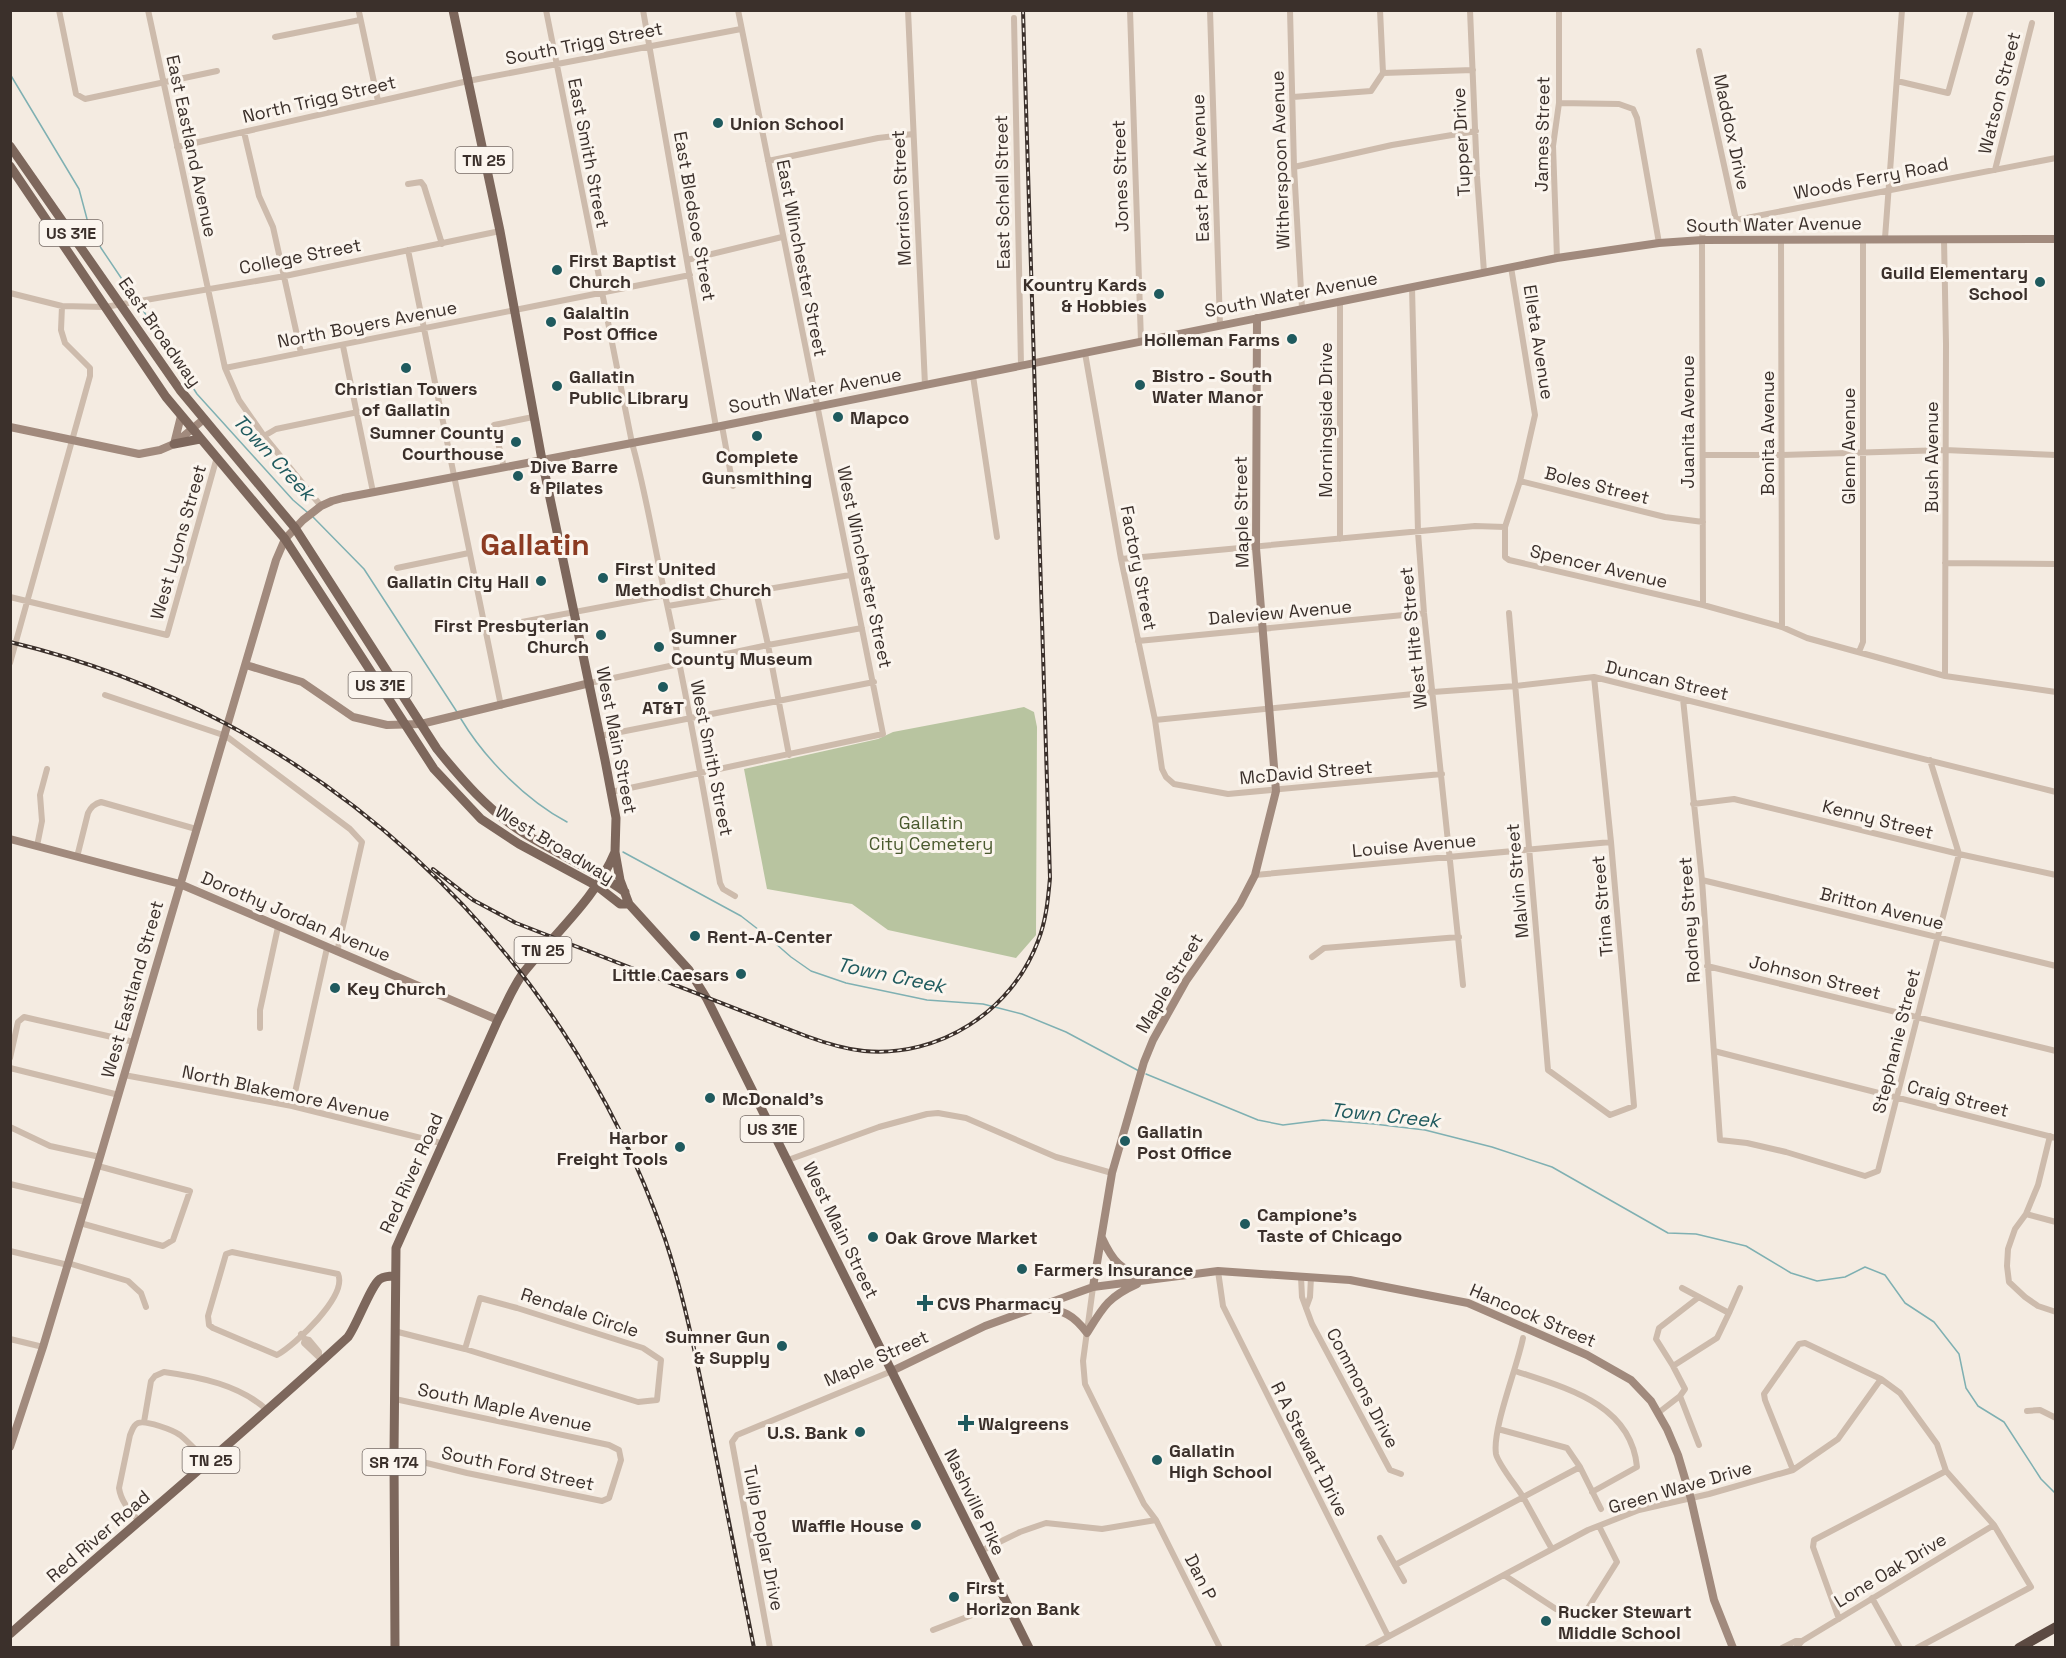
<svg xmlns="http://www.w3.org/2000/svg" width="2066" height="1658" font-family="'Space Grotesk',sans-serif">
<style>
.green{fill:#b8c4a0}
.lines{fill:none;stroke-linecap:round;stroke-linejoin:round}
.stream{stroke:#7fb0b2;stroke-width:1.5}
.street{stroke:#cdbbac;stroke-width:6}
.secondary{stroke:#a18a7d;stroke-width:8}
.primary{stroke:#7d675c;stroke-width:9}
.highway{stroke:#5c4a42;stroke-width:10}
.rail-casing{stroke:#3b302b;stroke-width:4}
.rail{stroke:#fbf5ee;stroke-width:1.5;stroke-dasharray:4.5;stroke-linecap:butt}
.poi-dot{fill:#1f5a5e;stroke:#fbf5ee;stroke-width:2}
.labels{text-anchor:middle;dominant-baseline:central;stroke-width:6;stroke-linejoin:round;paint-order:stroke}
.shield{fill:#fbf5ee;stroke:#756b66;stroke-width:1.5}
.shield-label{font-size:16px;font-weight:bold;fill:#3b302b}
.street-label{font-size:18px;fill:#3b302b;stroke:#fbf5ee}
.poi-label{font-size:18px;font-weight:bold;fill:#3b302b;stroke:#fbf5ee;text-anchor:start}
.park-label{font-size:18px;fill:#4a5a2e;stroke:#fbf5ee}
.water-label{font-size:20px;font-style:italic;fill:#1f5a5e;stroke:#fbf5ee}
.town-label{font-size:30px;font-weight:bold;fill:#8c3b22;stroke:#fbf5ee}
</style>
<rect width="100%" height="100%" fill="#f4ebe1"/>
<path class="green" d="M1024,707L1034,712L1037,727L1036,935L1016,958L888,930L852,904L767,889L744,769L878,739L893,732Z"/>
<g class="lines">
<path class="stream" d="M10,74L79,189L87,219L101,248L136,300
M139,304L197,394L293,500L307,512
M313,517L364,569L457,712
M461,719C485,759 526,800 567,822
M623,852L741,916L768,937L791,957L811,971L846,983L927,1000L983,1004L1022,1014L1066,1032L1139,1071
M1146,1074L1258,1120L1283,1125L1323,1120L1374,1124L1425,1130L1492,1147L1552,1167L1668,1233L1696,1234L1746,1246L1791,1273L1817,1281L1845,1277L1865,1267L1885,1275L1905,1303L1934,1322L1959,1354L1966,1388L1978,1406L2004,1422L2041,1479L2056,1494"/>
<path class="street" d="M59,10L76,94L85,99L217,71
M148,10L225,368L239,400L264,436L321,506
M546,10L632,443C646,493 654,544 665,595C686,690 703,786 720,883L723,889L735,896
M643,10L716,427
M908,10L925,385
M1130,10L1141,341
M1210,10L1220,325
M1290,10L1294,167L1302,308
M1380,10L1383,73
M1470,10L1477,176L1484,272
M359,12L378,101
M1014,18L1021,366
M275,37L360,20
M1699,51L1736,220
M1383,73L1473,70
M1897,81L1948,93L1971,10
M1293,97L1371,91L1383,73
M1559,103L1619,104L1633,109L1637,118L1659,243
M244,132L259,196L273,227L301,353
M177,147L468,81L741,29
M768,161L878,138L913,134
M1294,167L1392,145L1476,131
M1995,170L2032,23
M408,184L421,182L424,186L442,244
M1885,238L1902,10
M1781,239L1782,627
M1944,239L1946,344L1945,676
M408,250L501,706
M1557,258L1553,146L1559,103V10
M687,260L782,237
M1511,267L1535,415L1520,481L1505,527V557L1509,560L1703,605L1782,627L1807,638L1945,676L2056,692
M1412,287L1418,532L1424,613L1463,985
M10,293L62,306L105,307L285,276L500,231
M343,346L373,492
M1085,353L1121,559L1155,720L1162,769L1166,777L1174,784L1228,794L1442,774
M225,368L690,275
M973,376L997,537
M722,426L733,486
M264,436L276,429L358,412
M1703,455H1782L1945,450L2056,455
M504,468L494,425L533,417
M1520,481L1665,517L1703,522
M1340,539V301
M1121,559L1475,526L1505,527
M1945,563L2056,564
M397,568L469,553
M756,591L768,645L789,755
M10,597L167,635L217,457
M1703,605L1702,240L1703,229L1707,226L1736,220L2056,158
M668,606L850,575
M1509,613L1548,1070L1610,1115L1634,1106L1611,842L1594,677
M484,629L665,595
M1138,641L1424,613
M1859,652L1863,642V239
M10,663L90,376V368L65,343L61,330L62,306
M590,683L768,645L862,628
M105,695L226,736L350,829L362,842L337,952
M1683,699L1702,880L1720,1140L1747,1143L1786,1152L1865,1176L1878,1171L1959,854L1930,760
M1155,720L1433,692L1516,686L1594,677L2056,792
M600,736L874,682
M611,792L883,734L738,10
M1693,804L1734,799L1959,854L2056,875
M37,846L42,821L40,795L47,769
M77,857L88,813C91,807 94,804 101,802L196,829
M1255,875L1611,842
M1702,880L2056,966
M1312,957L1324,948L1459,937
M1707,966L2056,1051
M260,1028V1010L278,927
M1714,1051L2056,1138
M10,1058L18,1022L24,1017L134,1042
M10,1068L119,1095
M124,1075L292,1106L441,1143
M292,1106L327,948
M10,1127L50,1146L100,1157
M2050,1136L2038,1185L2026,1214L2015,1229L2008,1249L2007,1266L2009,1282L2025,1297L2038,1306L2056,1312
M788,1160L879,1127L927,1114L938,1113L966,1118L1056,1157L1112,1173
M10,1184L86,1202
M2026,1214L2056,1222
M80,1223L163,1246L173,1240L190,1191L98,1166
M10,1251L68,1265
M232,1252L338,1274C348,1296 295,1345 277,1355L213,1328L209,1325L208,1316L226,1254Z
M68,1263L128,1281L141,1293L146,1307
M1218,1271L1223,1306L1388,1636
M1301,1277L1302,1297L1312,1324L1390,1470L1401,1474
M1093,1287L1083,1361L1085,1384L1144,1504L1156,1520L1220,1648
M480,1298L517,1308L643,1348L661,1360L657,1400L638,1402L465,1349Z
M1306,1308L1310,1297L1311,1277
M1729,1313L1740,1288
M394,1331L465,1349
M301,1334L305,1339L304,1343L323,1361
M1523,1338C1517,1368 1492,1429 1496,1454C1498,1464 1517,1487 1523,1497C1533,1514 1542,1532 1552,1549
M10,1339L43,1347
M305,1339L309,1340L319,1352V1356
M1673,1366L1656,1339L1659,1328L1699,1297
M1515,1371C1566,1388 1631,1404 1637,1467L1592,1492
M1680,1396L1699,1445
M2027,1411L2040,1410L2056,1418
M1658,1413L1680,1396L1685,1389L1673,1366L1717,1338L1729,1313L1682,1288
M144,1422L151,1381L155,1376L164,1372C200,1377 240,1385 267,1410
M1498,1429L1567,1448L1580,1467L1601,1509
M394,1455L467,1473L602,1501L609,1498L621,1460L619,1450L609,1445L395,1399
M1793,1470L1765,1400L1764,1394L1799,1344L1805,1343L1881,1379L1900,1393L1937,1444L1946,1471L1994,1525L2031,1587L1917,1648
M139,1521C130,1511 121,1502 119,1488L130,1435C132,1431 133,1425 138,1423C146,1420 173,1430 180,1435C190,1443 199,1454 208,1462
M1380,1538L1404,1581
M981,1551L1020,1532L1046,1523L1102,1529L1156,1520
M1395,1565L1580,1467
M1504,1575L1556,1609L1580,1615L1588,1608L1617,1562L1599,1526
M1872,1598L1900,1648
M1839,1619L1813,1547L1814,1540L1946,1471
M933,1630L1006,1602
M770,1648L732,1442L737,1435L892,1371
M1367,1648L1588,1530L1639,1510L1709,1494L1793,1470L1838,1439L1881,1379
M1782,1648L1796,1641H1802
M1796,1648L1802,1641L1994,1525"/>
<path class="secondary" d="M10,427L139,454L160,450L174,444L204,419
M174,444L181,416
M246,665L302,682L353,717L387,725L421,724L590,683
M10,839L180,884L498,1020
M1102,1238C1114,1264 1120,1267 1145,1280
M1093,1287L1112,1173L1144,1062L1153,1040L1186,981L1240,904L1255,875L1276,791L1256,548L1257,318
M1041,1307C1064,1311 1073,1314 1087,1333C1103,1307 1108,1297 1137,1284
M892,1371L985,1326L1093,1287L1218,1271L1350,1280L1468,1303L1587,1355L1631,1380L1651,1401L1667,1429L1678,1455L1691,1499L1714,1600L1733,1648
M10,1447L43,1347L100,1157L276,560L285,539L303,520L321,506L332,501L343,498L716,427L1557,258L1659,243L1702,240L2056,239"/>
<path class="primary" d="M453,10L500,231L542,460L605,760L616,818L615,852L620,880L629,904L689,970L707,999L1029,1648
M10,146L180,390L295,528L437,749C462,780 488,810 522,832C555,853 592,868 625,892
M10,166L166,397L285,539L434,769L481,819L519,844L597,886L620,904H629
M174,444L200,439
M10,1634C122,1534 238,1439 348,1337C357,1325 371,1285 380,1279C385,1276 389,1276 394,1276
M395,1648L394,1455L396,1248L498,1020C506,1005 513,986 524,972C555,933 596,898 615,852"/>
<path class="highway" d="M2019,1648L2056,1627"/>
<defs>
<path id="rail" d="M10,642C316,715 562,942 665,1239C684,1296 696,1357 708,1416C723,1493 738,1570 754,1648
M433,869L473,900L516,923L806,1036C825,1043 844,1049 864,1051C939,1058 1012,1011 1038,941C1046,921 1048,900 1050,878L1023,10"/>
</defs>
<use href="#rail" class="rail-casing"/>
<use href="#rail" class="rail"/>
</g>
<g class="poi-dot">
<circle cx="718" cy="123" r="6"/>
<circle cx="557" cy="270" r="6"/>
<circle cx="2040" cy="282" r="6"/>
<circle cx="1159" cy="294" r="6"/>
<circle cx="551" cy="322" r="6"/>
<circle cx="1292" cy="339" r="6"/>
<circle cx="406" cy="368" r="6"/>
<circle cx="1140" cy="385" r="6"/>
<circle cx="557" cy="386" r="6"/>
<circle cx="838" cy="417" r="6"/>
<circle cx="757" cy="436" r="6"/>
<circle cx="516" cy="442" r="6"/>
<circle cx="518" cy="476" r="6"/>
<circle cx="603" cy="578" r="6"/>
<circle cx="541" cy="581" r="6"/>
<circle cx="601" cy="635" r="6"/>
<circle cx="659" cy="647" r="6"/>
<circle cx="663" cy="687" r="6"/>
<circle cx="695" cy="936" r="6"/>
<circle cx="741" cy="974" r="6"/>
<circle cx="335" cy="988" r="6"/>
<circle cx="710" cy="1098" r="6"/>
<circle cx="1125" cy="1141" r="6"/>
<circle cx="680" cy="1147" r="6"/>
<circle cx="1245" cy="1224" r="6"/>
<circle cx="873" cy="1237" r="6"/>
<circle cx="1022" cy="1269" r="6"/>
<path d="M922 1294h6v6h6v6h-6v6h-6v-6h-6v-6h6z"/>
<circle cx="782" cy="1346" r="6"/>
<path d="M963 1414h6v6h6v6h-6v6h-6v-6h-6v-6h6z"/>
<circle cx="860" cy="1432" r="6"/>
<circle cx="1157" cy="1460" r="6"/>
<circle cx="916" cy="1525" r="6"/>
<circle cx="954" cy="1597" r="6"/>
<circle cx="1546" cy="1621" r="6"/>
</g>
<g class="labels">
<g class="shield">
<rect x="455.5" y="147" width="57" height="26" rx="4.5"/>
<rect x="39.5" y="220" width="63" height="26" rx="4.5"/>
<rect x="348.5" y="672" width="63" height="26" rx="4.5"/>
<rect x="514.5" y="937" width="57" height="26" rx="4.5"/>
<rect x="740.5" y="1116" width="63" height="26" rx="4.5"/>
<rect x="182.5" y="1447" width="57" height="26" rx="4.5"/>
<rect x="362.5" y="1449" width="63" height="26" rx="4.5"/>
</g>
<g class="shield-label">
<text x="484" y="160">TN 25</text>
<text x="71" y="233">US 31E</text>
<text x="380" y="685">US 31E</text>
<text x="543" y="950">TN 25</text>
<text x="772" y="1129">US 31E</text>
<text x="211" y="1460">TN 25</text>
<text x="394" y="1462">SR 174</text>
</g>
<g class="street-label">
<text transform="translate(584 43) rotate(-11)">South Trigg Street</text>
<text transform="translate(1999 93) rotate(-76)">Watson Street</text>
<text transform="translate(319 99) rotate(-13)">North Trigg Street</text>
<text transform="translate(1732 132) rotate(78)">Maddox Drive</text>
<text transform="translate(1542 134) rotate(-89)">James Street</text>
<text transform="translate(1461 142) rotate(-93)">Tupper Drive</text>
<text transform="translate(192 146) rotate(78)">East Eastland Avenue</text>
<text transform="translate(589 153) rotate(79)">East Smith Street</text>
<text transform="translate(1280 160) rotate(-92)">Witherspoon Avenue</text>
<text transform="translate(1200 168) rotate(-92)">East Park Avenue</text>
<text transform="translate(1120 176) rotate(-92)">Jones Street</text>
<text transform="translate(1871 178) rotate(-11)">Woods Ferry Road</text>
<text transform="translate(1002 192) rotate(-91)">East Schell Street</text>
<text transform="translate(901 198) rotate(-93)">Morrison Street</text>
<text transform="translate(695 216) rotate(80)">East Bledsoe Street</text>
<text transform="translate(1774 224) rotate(-1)">South Water Avenue</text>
<text transform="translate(300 256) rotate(-11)">College Street</text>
<text transform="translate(802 258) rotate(79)">East Winchester Street</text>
<text transform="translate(1291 294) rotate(-11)">South Water Avenue</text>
<text transform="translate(367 324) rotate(-11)">North Boyers Avenue</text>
<text transform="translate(160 332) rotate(55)">East Broadway</text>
<text transform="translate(1539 342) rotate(81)">Elleta Avenue</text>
<text transform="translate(815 390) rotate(-11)">South Water Avenue</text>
<text transform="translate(1325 420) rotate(-90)">Morningside Drive</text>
<text transform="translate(1687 422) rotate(-90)">Juanita Avenue</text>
<text transform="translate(1767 433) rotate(-90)">Bonita Avenue</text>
<text transform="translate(1848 446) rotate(-90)">Glenn Avenue</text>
<text transform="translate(1931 457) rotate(-90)">Bush Avenue</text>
<text transform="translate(1597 485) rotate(14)">Boles Street</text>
<text transform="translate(1241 512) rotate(-91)">Maple Street</text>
<text transform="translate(178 542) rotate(-74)">West Lyons Street</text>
<text transform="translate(1599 566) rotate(13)">Spencer Avenue</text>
<text transform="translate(865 567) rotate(78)">West Winchester Street</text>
<text transform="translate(1139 568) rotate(79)">Factory Street</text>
<text transform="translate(1280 612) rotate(-5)">Daleview Avenue</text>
<text transform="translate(1413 638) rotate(-96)">West Hite Street</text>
<text transform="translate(1667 680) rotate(13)">Duncan Street</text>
<text transform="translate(617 740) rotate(79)">West Main Street</text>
<text transform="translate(712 758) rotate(79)">West Smith Street</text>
<text transform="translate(1306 772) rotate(-5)">McDavid Street</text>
<text transform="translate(1878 819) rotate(14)">Kenny Street</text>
<text transform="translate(555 844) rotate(31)">West Broadway</text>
<text transform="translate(1414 845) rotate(-5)">Louise Avenue</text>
<text transform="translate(1517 881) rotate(-95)">Malvin Street</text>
<text transform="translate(1602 906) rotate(-95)">Trina Street</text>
<text transform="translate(1882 908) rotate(14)">Britton Avenue</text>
<text transform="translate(296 916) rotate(23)">Dorothy Jordan Avenue</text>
<text transform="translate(1689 920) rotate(-94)">Rodney Street</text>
<text transform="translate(1815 977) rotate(14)">Johnson Street</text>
<text transform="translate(1169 983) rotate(-59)">Maple Street</text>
<text transform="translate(132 989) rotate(-74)">West Eastland Street</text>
<text transform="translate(1896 1041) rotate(-76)">Stephanie Street</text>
<text transform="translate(286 1093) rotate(12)">North Blakemore Avenue</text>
<text transform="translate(1958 1098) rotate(14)">Craig Street</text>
<text transform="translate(411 1173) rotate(-66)">Red River Road</text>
<text transform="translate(841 1230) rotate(64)">West Main Street</text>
<text transform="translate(580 1312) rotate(18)">Rendale Circle</text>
<text transform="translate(1533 1315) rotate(23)">Hancock Street</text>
<text transform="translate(876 1358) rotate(-24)">Maple Street</text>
<text transform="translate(1363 1388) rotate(62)">Commons Drive</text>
<text transform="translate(505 1407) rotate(12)">South Maple Avenue</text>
<text transform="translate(1310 1449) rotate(63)">R A Stewart Drive</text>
<text transform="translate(518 1468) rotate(12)">South Ford Street</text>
<text transform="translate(1680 1487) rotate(-16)">Green Wave Drive</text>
<text transform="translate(975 1502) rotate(64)">Nashville Pike</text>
<text transform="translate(98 1536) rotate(-41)">Red River Road</text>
<text transform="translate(764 1538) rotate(79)">Tulip Poplar Drive</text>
<text transform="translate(1890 1570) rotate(-31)">Lone Oak Drive</text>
<text transform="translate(1201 1577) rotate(63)">Dan P</text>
</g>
<g class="poi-label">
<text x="730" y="123">Union School</text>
<text x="569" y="260">First Baptist<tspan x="569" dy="21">Church</tspan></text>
<text x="2028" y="272" text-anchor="end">Guild Elementary<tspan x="2028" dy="21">School</tspan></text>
<text x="1147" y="284" text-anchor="end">Kountry Kards<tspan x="1147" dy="21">&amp; Hobbies</tspan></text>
<text x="563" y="312">Galaltin<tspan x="563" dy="21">Post Office</tspan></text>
<text x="1280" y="339" text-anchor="end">Holleman Farms</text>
<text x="1152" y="375">Bistro - South<tspan x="1152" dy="21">Water Manor</tspan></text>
<text x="569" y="376">Gallatin<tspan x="569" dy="21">Public Library</tspan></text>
<text x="406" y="388" text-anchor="middle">Christian Towers<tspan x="406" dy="21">of Gallatin</tspan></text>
<text x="850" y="417">Mapco</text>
<text x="504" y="432" text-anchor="end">Sumner County<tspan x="504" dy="21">Courthouse</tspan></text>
<text x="757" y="456" text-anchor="middle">Complete<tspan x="757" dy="21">Gunsmithing</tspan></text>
<text x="530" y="466">Dive Barre<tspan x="530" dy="21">&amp; Pilates</tspan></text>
<text x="615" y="568">First United<tspan x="615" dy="21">Methodist Church</tspan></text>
<text x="529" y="581" text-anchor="end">Gallatin City Hall</text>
<text x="589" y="625" text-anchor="end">First Presbyterian<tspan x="589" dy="21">Church</tspan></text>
<text x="671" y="637">Sumner<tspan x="671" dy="21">County Museum</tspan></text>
<text x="663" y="707" text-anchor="middle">AT&amp;T</text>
<text x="707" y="936">Rent-A-Center</text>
<text x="729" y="974" text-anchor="end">Little Caesars</text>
<text x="347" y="988">Key Church</text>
<text x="722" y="1098">McDonald's</text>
<text x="1137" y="1131">Gallatin<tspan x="1137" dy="21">Post Office</tspan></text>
<text x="668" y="1137" text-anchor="end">Harbor<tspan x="668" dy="21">Freight Tools</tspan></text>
<text x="1257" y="1214">Campione's<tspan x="1257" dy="21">Taste of Chicago</tspan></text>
<text x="885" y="1237">Oak Grove Market</text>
<text x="1034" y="1269">Farmers Insurance</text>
<text x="937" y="1303">CVS Pharmacy</text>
<text x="770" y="1336" text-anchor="end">Sumner Gun<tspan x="770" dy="21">&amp; Supply</tspan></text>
<text x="978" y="1423">Walgreens</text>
<text x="848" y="1432" text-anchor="end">U.S. Bank</text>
<text x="1169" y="1450">Gallatin<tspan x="1169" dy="21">High School</tspan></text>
<text x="904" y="1525" text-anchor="end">Waffle House</text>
<text x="966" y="1587">First<tspan x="966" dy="21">Horizon Bank</tspan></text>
<text x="1558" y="1611">Rucker Stewart<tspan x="1558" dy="21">Middle School</tspan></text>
</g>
<g class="park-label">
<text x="931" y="822">Gallatin<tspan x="931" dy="21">City Cemetery</tspan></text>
</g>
<g class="water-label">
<text transform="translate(274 457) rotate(47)">Town Creek</text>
<text transform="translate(891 975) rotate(12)">Town Creek</text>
<text transform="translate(1385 1115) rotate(6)">Town Creek</text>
</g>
<g class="town-label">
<text x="535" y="544">Gallatin</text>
</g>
</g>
<rect width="2066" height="1658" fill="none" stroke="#3b302b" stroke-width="24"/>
</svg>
